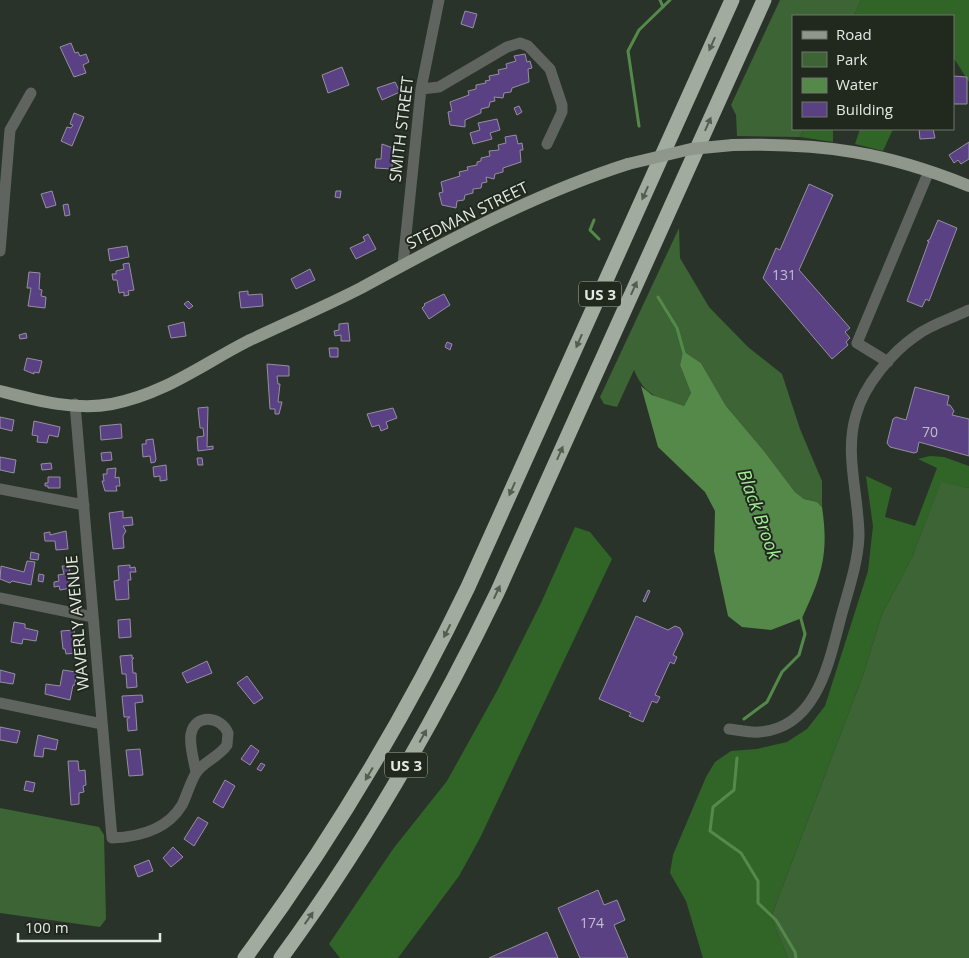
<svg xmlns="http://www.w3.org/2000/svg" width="969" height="958" font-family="'Open Sans',sans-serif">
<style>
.green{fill:#3c6434}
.forest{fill:#316527}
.water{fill:#54894a}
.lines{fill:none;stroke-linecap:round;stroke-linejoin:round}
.stream{stroke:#54894a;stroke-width:3}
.building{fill:#5a4183;stroke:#94909f}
.minor{stroke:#60645f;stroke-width:11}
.major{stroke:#8f978d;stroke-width:12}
.highway{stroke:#a1ab9f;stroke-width:15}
.major-bridge{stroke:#8f978d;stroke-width:12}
.oneway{fill:#545d52}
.labels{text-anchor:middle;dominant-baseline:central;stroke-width:4;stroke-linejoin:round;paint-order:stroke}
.number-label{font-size:14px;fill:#c2bfcb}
.shield{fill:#21291f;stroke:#aaafa8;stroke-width:1}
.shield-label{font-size:15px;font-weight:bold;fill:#e4e9e3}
.street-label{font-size:16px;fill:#e4e9e3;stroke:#21291f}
.water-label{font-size:18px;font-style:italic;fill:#a2ec94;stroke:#21291f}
</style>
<rect width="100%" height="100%" fill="#2a3329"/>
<path class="green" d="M780,0H861L854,16H793V129H803L800,137L737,136L736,115L731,105Z
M679,228L680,258L709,307L748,347L782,374L800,429L822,481V507L817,502L804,499L795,492L764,451L726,406L701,363L683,351L680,365L691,393L684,406C658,397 646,398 634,370L617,407L604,404L600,397Z
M941,481L969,488V958H788L771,917L863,675L882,614L912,557Z
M0,808L99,827L104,835L106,919L100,927L0,913Z"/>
<path class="forest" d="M861,0H969V82L953,57V16H854Z
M803,129H833V142L800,137Z
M860,129H893L883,151L855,144Z
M930,456L944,457L969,466V488L941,482L912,557L882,614L863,675L771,917L788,958H703L686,901L670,873L673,855L706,777L715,762L731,751L757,749L787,742L807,729L825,706L868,571L873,526L866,476L892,488L885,517L915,526L937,468L918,459Z
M575,527L590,532L612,559L480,838L459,876L398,958H340L329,944L393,849L447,781L497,691L541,603Z"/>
<path class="water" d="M683,351L701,363L726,406L764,451L795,492L804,499L817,502L822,507C829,553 822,576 802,618L771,630L742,627L728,616L714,551L715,511L705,492L658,447L641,386L652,395L684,406L691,393L680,365Z"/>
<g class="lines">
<path class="stream" d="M660,0L663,7
M639,126L628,51L639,30L670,0
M594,220L590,230L599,239
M658,297L677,328L684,353
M744,719L767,702L782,672L799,655L805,634L800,615
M737,758L734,790L713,807L710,831L741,853L758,881V903L776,920L795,952L796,958"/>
</g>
<path class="building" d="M465,11L477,14L473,28L461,24Z
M71,43L75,53L78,52L80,56L86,54L89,62L83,65L86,73L74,77L60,47Z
M525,54L527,62L530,61L532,68L528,69L529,82L512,88L511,92L504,93L503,98L494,97L495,101L490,102L489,107L481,109V113L465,120V127L450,125L448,112L452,111L450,102L469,95L468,91L476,89V85L486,83L485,81L490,80L489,76L499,74L498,70L507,68L506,64L516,61L514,56Z
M342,67L349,85L328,93L322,75Z
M953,76L967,77V104H953Z
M395,82L400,92L382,100L377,88Z
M519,106L522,112L517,115L514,108Z
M74,113L84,117L72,146L61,141L67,127L71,128L73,125L70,124Z
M497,119L500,130L490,133L492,139L473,144L470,133L480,130L478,123Z
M919,129H933L935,138L920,139Z
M516,135L518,144L522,143L523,150H520L521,162L503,168V172L495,174L494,179L486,177L487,182L482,183L481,188L473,189V193L465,195L464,200L457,201L456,208L442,205L439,193L443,192L441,182L460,176L459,172L468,170L467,167L477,165V162L481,161V158L490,156L489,151L499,150L498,145L506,143L505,137Z
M969,142V159L961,164L958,160L954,163L949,155Z
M382,144L393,148L392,169L375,168L376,159H381Z
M809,184L833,195L799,270L850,328L845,332L850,338L846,342L848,345L832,359L763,278L776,248L780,250Z
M52,191L56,205L46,208L41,194Z
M336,191H341L340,198L335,197Z
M68,204L70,215L65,216L63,205Z
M938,220L957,228L929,301L926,299L922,307L907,301L929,241H927L930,239Z
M368,234L376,249L356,259L350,248L365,241L363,237Z
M127,246L129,257L110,261L108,249Z
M129,263L134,290L128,291L129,295L124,296V292L119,293L117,280H113L112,274H116V271L124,269L123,264Z
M310,269L315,280L296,289L291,279Z
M29,272L40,273L39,289L42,290L41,296L46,297L45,308L28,306L31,288H27Z
M248,291V295L262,294L263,306L241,308L239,292Z
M444,294L450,305L429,319L422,308L425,305L424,304Z
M188,301L193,306L189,309L184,304Z
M184,322L186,336L171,338L168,326Z
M348,323L350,341H341V335L335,336L334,331L339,330V324Z
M26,333L27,338L20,339L19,335Z
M447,342L452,344L450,350L445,347Z
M329,348H338V357H330Z
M27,358L42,361L39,373L34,372V374L24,370Z
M267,364L289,366V376H277L278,384H280L278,402H282L279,414H275V409H270Z
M915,387L949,396L947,405H950L954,411L952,415L969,419V456L919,442L917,452L914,453L890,447L887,443L893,419L896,417L906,420Z
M208,407L207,447L213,446V449L198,451L197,437L204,436L203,428H200L198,408Z
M393,408L397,418L386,422L388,428L381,431L379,425L372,427L367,414Z
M0,417L14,420L12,431L0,428Z
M34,421L60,427L58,437L49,435L47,443L37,442L38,436L32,435Z
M121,424L122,438L101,440L100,426Z
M153,439L156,459L155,462L151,463L150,456L143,457L142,444H146V440Z
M111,452L112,460L102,461L101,453Z
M0,457L16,460L14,473L0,470Z
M197,458H202L203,465H198Z
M51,463L52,469L42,470L41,464Z
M166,465L167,480L160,481V476L154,477L153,467Z
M116,468L115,478L119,477L120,486H116L117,491H105L102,481H104L103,474H107V469Z
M48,477H60V488H48V486H45V483H48Z
M123,511V518L132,517L133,525L123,526L126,531L123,536L124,548L113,549L109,513Z
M66,531L68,549L56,550L55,541H45L44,533L50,532V535Z
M31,552L39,554L38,560L30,559Z
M27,561L35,562L31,585L12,581L10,583L0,579L1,566L24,572Z
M130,565V568L135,567L136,572H130L131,580H128L129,599L116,600L114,581L119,580L118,566Z
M62,566H69L71,579L73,581L71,588L60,590L59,586L54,587V582L59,581L58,575L64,574Z
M39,574L44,575L43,582L38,581Z
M648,590L650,591L645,602L643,601Z
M636,616L668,630L675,626L680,628L683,634L673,655L677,657L674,664L670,662L655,695L660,697L657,703L652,701L643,722L629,716L631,713L599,699Z
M130,619L131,637L119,638L118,620Z
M14,622L25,624V628L38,631L36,641L23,639L22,644L11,642Z
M74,630L76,653L66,654L65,649H63L61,631Z
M132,655V658H134L132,660L133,673H136L137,687L127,688L126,674H122L120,656Z
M207,661L212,673L187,683L182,673Z
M0,670L15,674L13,684L0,682Z
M63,670L76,672L75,685H73L70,700L45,694L46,684L60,686Z
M247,676L263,698L254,704L237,683Z
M142,695L143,702L135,703L137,730L128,731L127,719L130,717H124L122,696Z
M0,727L20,731L17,743L0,740Z
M38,735L58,740L56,750L44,748L43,757L34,756Z
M251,745L259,751L250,765L241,759Z
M140,749L143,775L129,776L126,750Z
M68,761H78L79,771L85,770L86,785L83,786L84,792L79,793V804L71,805Z
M261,763L265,765L261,771L257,769Z
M225,780L235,786L223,808L213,802Z
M26,781L35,783L33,792L24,790Z
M198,817L208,823L194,846L184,839Z
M173,847L183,857L171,867L163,858Z
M149,860L153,871L138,877L134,866Z
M598,890L604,905L617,900L625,920L614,925L628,958H580L558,908Z
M547,932L558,958H489Z"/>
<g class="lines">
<path class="minor" d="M421,89L439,87L507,47L520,43L528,46L550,69L562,105V112L547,144
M0,251L10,130L31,93
M403,264L421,89L439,0
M888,362L857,343L929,171
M75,404L112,838C139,837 167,830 182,805C187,795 190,783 196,773C203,762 219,757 227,745L228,733C221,716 195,713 191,734C189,745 194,761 196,772
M0,489L84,505
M0,598L93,617
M0,703L102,724
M729,729C738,730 750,733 759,732C817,728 829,662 841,617C848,591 858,563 859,536C859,496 844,454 856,415C864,385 892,352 917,335C932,324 953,318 969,310"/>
<path class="major" d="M733,145C822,143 886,152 969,186
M0,391C35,400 75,411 112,404C166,393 201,365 248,341C286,323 324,307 361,288C447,241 534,194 628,164"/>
<path class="highway" d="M245,958C331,841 405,718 468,587L732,0
M281,958C365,843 435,721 497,593L764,0"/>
<path class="major-bridge" d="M628,164L691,149L733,145"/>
</g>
<defs><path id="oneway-solid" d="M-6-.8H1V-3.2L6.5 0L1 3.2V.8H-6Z" transform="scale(1.25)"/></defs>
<g class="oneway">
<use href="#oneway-solid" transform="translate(712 44) rotate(114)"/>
<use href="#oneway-solid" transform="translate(708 124) rotate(-66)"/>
<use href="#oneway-solid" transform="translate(645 193) rotate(114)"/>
<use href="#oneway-solid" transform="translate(634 288) rotate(-66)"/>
<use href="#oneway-solid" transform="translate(579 341) rotate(114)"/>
<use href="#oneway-solid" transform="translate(560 453) rotate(-66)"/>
<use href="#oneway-solid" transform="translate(512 489) rotate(114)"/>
<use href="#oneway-solid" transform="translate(497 592) rotate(-65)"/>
<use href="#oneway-solid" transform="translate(447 631) rotate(117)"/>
<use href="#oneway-solid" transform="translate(423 736) rotate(-61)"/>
<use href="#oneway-solid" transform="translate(369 774) rotate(121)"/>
<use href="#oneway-solid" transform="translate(309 918) rotate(-55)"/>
</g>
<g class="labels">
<g class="number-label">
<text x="784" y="274">131</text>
<text x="930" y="431">70</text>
<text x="592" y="922">174</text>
</g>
<g class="shield">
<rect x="579" y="281.5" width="42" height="25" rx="4"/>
<rect x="385" y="752.5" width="42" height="25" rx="4"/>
</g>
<g class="shield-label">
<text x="600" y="294">US 3</text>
<text x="406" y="765">US 3</text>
</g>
<g class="street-label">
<text transform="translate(401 129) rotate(-83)">SMITH STREET</text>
<text transform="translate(467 215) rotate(-26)">STEDMAN STREET</text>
<text transform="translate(77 623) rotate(-95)">WAVERLY AVENUE</text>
</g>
<g class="water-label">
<text transform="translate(760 514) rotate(70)">Black Brook</text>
</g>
</g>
<rect x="792" y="15" width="162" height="115" fill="#21291f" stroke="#6f766d"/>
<rect x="802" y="31" width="25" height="8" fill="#8f978d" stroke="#6f766d"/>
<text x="836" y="40" font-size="15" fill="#e4e9e3">Road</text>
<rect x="802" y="52" width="25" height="15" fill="#3c6434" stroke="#6f766d"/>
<text x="836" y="65" font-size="15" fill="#e4e9e3">Park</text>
<rect x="802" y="78" width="25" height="15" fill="#54894a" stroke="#6f766d"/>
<text x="836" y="90" font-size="15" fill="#e4e9e3">Water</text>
<rect x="802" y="102" width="25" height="15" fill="#5a4183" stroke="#6f766d"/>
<text x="836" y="115" font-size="15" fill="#e4e9e3">Building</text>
<path d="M18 933v8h142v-8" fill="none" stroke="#e4e9e3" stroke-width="2.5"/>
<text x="25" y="933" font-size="15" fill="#e4e9e3" stroke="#21291f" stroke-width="4" paint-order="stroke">100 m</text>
</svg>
